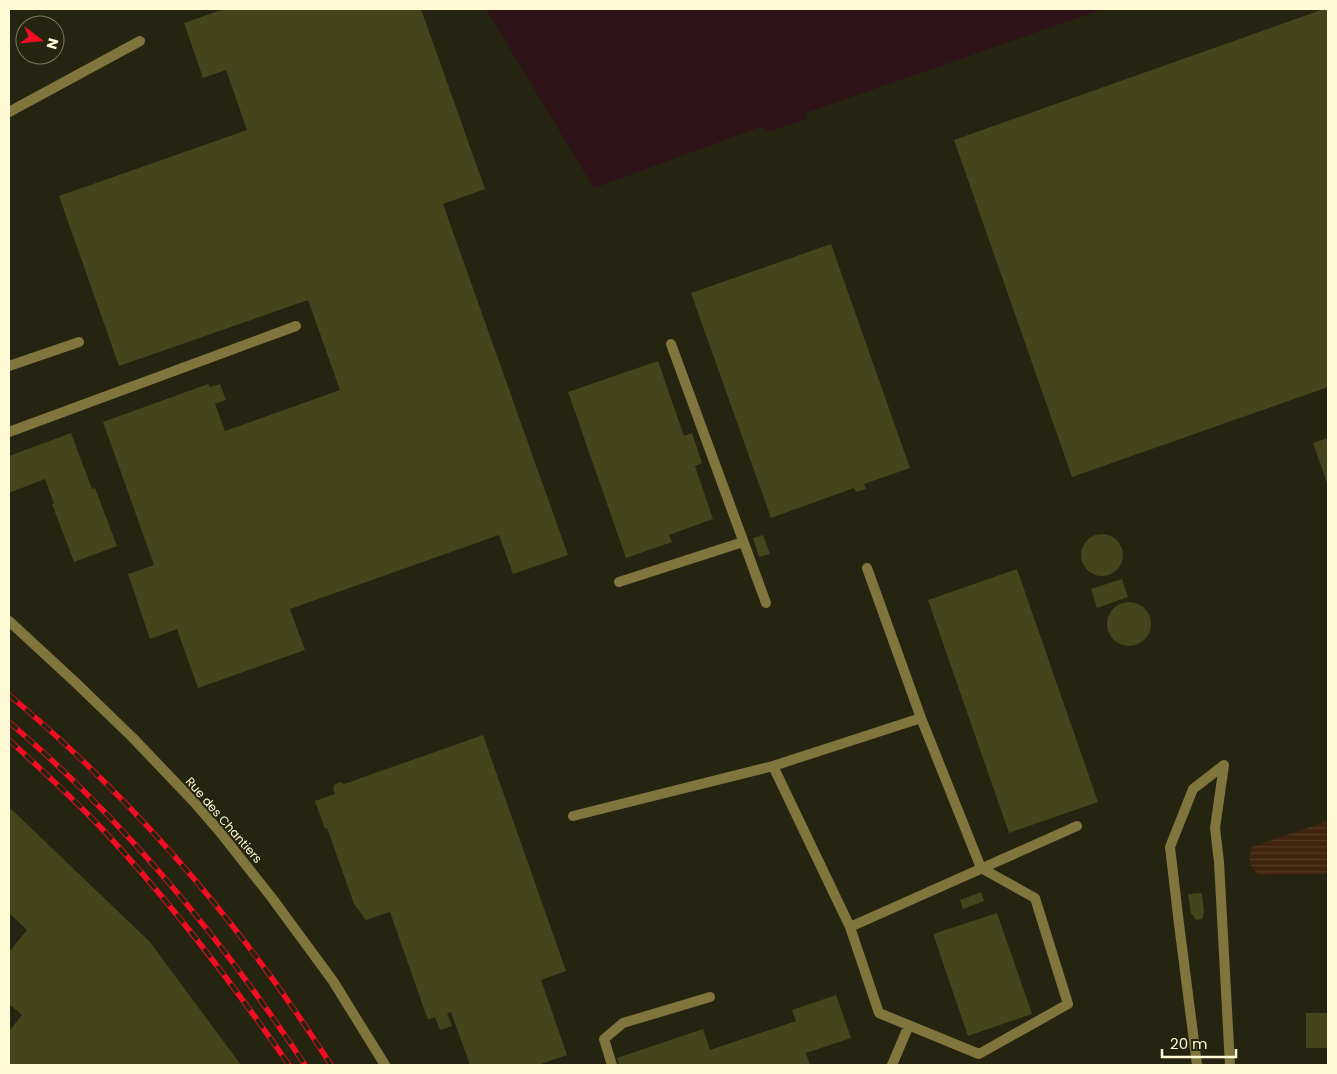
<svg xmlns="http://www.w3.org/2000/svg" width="1337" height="1074" font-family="Poppins,sans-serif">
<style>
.garden{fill:#2e1319}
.water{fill:url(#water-rules)}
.building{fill:#44441d}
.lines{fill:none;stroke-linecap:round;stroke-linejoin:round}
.service{stroke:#80763d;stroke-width:10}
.tertiary{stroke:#80763d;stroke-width:10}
.rail-casing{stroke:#f10d22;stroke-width:5.5}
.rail{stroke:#242410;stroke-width:4;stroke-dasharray:11;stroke-linecap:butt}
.labels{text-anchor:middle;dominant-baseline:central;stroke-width:4;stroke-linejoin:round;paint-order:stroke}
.street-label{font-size:12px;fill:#fdfad5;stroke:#242410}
</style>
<defs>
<pattern id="water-rules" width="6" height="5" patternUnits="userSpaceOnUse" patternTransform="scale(1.25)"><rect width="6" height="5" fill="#40240d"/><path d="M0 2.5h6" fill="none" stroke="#533a24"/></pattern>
</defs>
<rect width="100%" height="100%" fill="#242410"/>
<path class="garden" d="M486,9H1103L806,113L807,119L767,132L763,126L594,188Z"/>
<path class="water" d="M1328,821V874L1259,875C1249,867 1248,859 1252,847Z"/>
<path class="building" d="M224,9H421L485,189L443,204L568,555L513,574L499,535L290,609L305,650L198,688L177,629L150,639L128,574L154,565L103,422L208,384L210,387L220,384L226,400L215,404L225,431L340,390L308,300L119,366L59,196L247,130L226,70L203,78L184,23Z
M1324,9H1328V387L1072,477L954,140Z
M831,244L910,468L864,484L866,489L856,492L854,488L771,518L691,293Z
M658,361L684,436L692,433L702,463L695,466L713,519L669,535L672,542L626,558L568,392Z
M71,433L92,489L95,488L117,546L74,562L52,504H54L45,479L9,493V456Z
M1328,438V486L1313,443Z
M1081 555a21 21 0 1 1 42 0a21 21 0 1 1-42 0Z
M763,535L770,554L759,557L753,538Z
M1017,569L1098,802L1009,833L928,600Z
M1122,579L1128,597L1097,608L1091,589Z
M1107 624a22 22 0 1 1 44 0a22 22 0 1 1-44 0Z
M483,735L566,971L541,980L567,1055L538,1065H470L451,1012L447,1013L452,1026L440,1030L435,1017L428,1020L390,912L366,920L354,904L327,828L325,829L315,801L335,794L333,789L335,784L341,782L344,784Z
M9,807L150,942L241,1065H9V1031L22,1015L9,1004V952L27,930L9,913Z
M981,892L984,901L963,909L960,900Z
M1202,893L1204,913L1202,919L1196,920L1191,913L1188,894Z
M997,913L1032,1014L968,1036L933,934Z
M836,995L851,1038L806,1053L810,1065H619L617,1058L703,1029L710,1050L796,1021L792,1010Z
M1306,1013H1328V1048H1306Z"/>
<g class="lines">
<path class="service" d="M9,112L140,41
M671,344L766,603
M9,366L79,342
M9,432L296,326
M619,582L743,542
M1224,765L1215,828L1219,862L1230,1065
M773,766L921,718
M573,816L773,766L850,927L879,1013L979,1054L1068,1004L1035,898L981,868L921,718L867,568
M850,927L1077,826
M612,1065L604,1039L623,1023L710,997
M892,1065L909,1025
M1197,1065L1179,924L1170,847L1193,789L1224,765"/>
<path class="tertiary" d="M9,621L75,682L133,738L194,802L219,831L272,898L333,981L385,1065"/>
<defs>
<path id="rail" d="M9,695C135,800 243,927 331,1065
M9,722C124,820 222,939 305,1065
M9,740C42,770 75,800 105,832C173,905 233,984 289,1065"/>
</defs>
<use href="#rail" class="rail-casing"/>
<use href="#rail" class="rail"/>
</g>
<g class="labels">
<g class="street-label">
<text transform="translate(224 820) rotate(49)">Rue des Chantiers</text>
</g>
</g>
<rect width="1337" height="1074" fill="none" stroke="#fdfad5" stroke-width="20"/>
<g transform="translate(40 40) rotate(106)"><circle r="24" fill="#242410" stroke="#7b7a5f"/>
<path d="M0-4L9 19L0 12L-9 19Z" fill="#f10d22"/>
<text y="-8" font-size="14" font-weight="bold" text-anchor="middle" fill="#fdfad5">N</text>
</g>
<path d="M1162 1049v8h74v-8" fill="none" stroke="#fdfad5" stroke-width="2.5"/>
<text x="1170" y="1049" font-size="15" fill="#fdfad5" stroke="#242410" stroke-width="4" paint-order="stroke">20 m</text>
</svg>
